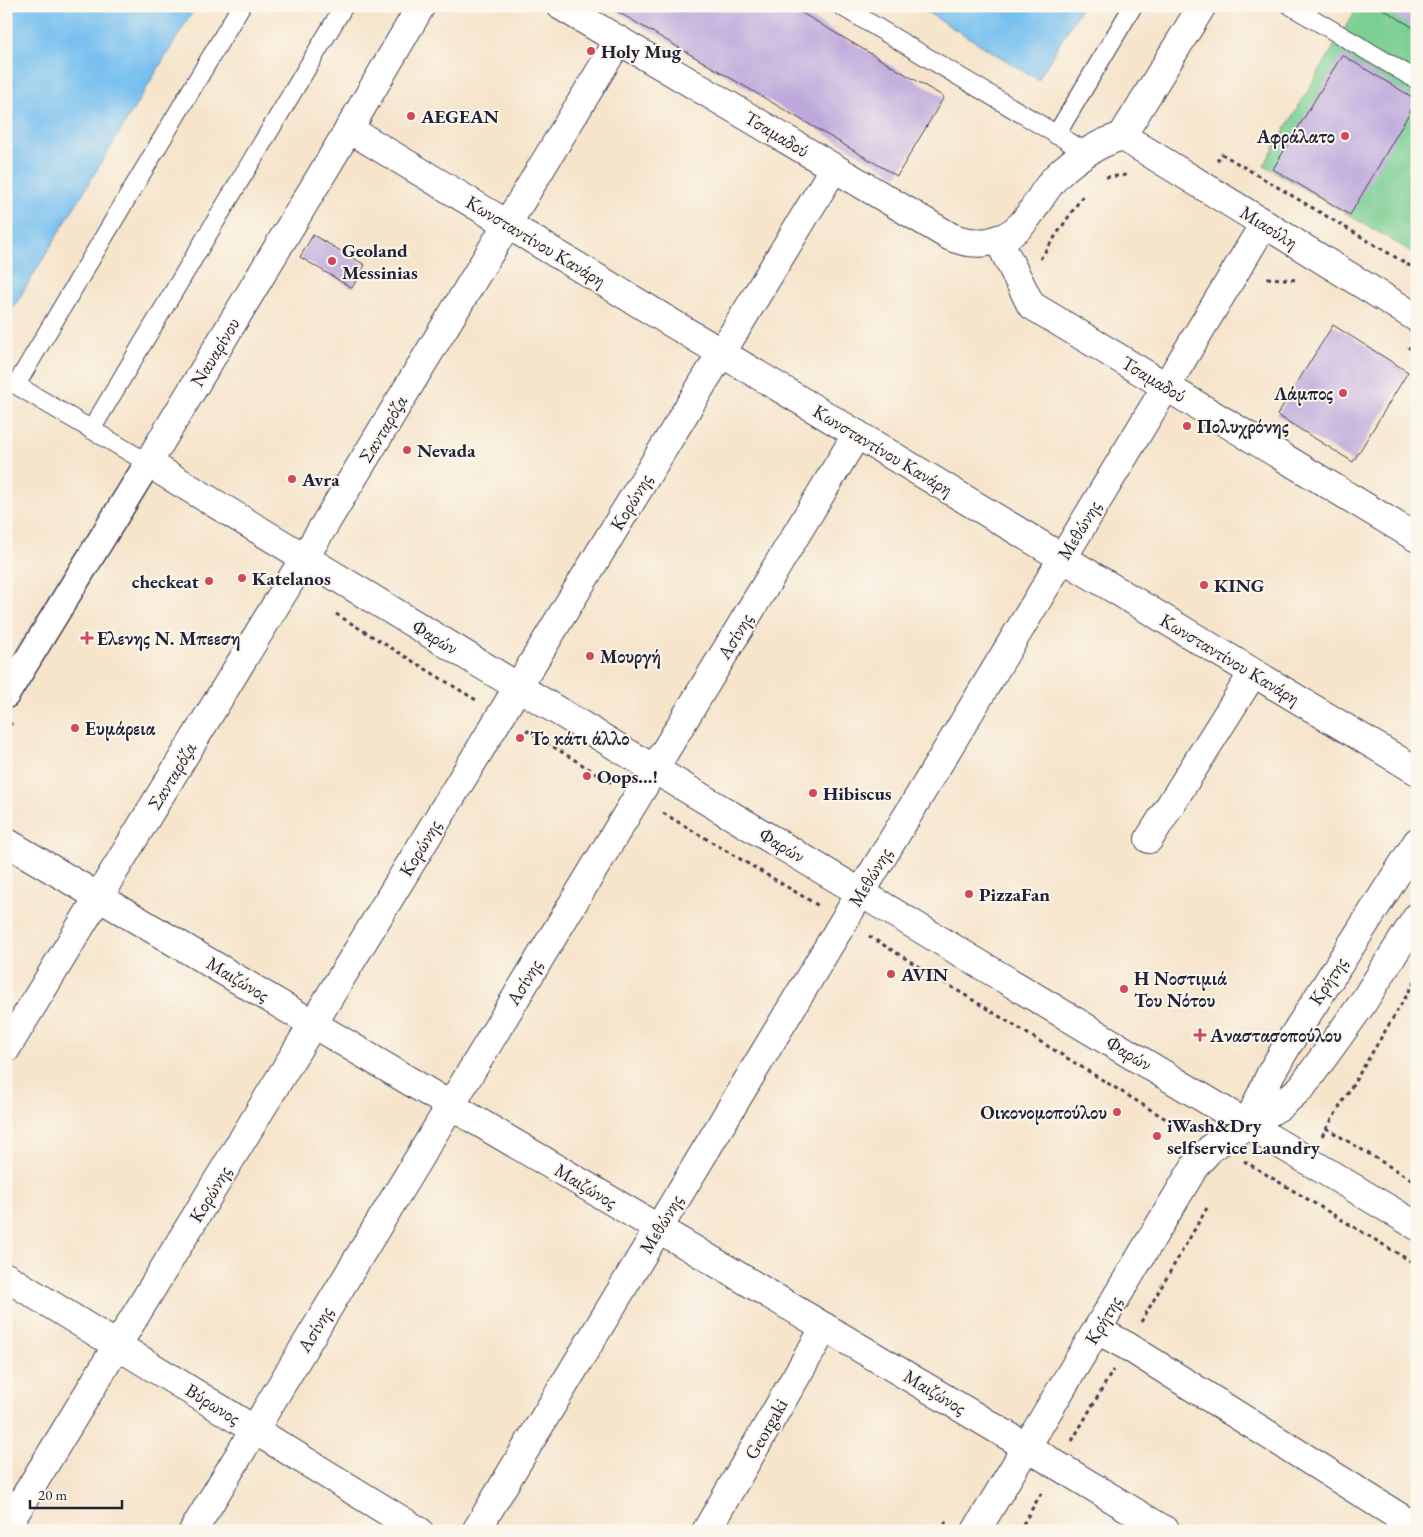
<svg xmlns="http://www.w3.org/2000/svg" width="1423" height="1537" font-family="'EB Garamond',serif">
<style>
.green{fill:#7acf93;stroke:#4e7867}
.water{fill:#76bfef;stroke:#4c7095}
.building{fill:#bea9dc}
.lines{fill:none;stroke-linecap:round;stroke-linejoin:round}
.service-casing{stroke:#423f51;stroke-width:20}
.pedestrian-casing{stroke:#423f51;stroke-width:29}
.minor-casing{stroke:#423f51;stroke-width:30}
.tertiary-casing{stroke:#423f51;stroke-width:30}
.secondary-casing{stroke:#423f51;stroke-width:30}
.path{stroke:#423f51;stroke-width:3;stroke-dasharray:4 4;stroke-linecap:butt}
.service{stroke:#fff;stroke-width:18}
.pedestrian{stroke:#fff;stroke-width:26}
.minor{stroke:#fff;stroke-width:28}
.tertiary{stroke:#fff;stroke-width:28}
.secondary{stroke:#fff;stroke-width:28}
.poi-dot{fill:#d1495b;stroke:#fbf7ec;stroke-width:2}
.labels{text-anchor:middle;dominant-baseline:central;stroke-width:4;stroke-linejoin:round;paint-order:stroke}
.poi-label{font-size:19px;font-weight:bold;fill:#22223b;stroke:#fbf7ec;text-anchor:start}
.street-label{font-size:19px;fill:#22223b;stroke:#fbf7ec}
</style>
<rect width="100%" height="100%" fill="#fbf7ec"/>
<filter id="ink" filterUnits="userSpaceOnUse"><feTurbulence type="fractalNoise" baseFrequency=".02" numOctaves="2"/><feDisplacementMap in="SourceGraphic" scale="10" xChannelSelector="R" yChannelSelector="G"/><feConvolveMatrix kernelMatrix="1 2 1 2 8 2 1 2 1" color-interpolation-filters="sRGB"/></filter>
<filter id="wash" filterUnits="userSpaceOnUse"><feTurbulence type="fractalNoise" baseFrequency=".0096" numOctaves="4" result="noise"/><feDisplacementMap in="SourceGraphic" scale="20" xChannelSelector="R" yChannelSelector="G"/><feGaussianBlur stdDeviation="1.12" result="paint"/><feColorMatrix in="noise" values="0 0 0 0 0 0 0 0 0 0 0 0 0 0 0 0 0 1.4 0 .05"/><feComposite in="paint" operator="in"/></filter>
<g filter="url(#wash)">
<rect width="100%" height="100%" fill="#f6e4cb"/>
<path class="green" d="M1358,6H1386L1417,25V255L1264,165Z"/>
<path class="water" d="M6,6H196L6,320Z
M917,6H1082L1038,80Z"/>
<g id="blocks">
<path class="building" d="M608,6H790L944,97L897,176Z
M1378,6H1417V30Z
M1342,55L1417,100L1350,215L1273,169Z
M313,235L365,265L352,288L300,257Z
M1333,325L1408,372L1353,462L1277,415Z"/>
</g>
</g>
<g filter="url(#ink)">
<use href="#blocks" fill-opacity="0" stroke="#423f51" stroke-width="1"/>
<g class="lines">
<defs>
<path id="service" d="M841,6L1086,152
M1291,6L1417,80
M1056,135L1133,6
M91,430L344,6
M148,463L16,385L241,6"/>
<path id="pedestrian" d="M6,695L148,463"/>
<path id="minor" d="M349,129L1417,771
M998,239L1031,305L1417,538
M1149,839L1253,673
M6,842L1027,1447L1166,1531
M6,1049L619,40
M6,1277L419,1531
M1097,1330L1127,1346L1417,1528
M6,1528L834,168
M193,1531L857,434
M476,1531L1264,224
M706,1531L825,1327"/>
<path id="tertiary" d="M1122,136L1417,318"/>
<path id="secondary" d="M421,6L349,129L148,463L654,769L1417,1226
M561,6L949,236C973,247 1002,245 1021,225C1035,210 1043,190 1057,176C1076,157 1097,144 1122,136L1202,6
M1247,1125L1271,1073L1287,1046L1417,842
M976,1531L1195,1166L1212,1147L1280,1106L1302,1087L1362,1004L1417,917"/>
</defs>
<use href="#service" class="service-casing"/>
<use href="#pedestrian" class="pedestrian-casing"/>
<use href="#minor" class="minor-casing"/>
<use href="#tertiary" class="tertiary-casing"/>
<use href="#secondary" class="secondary-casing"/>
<path class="path" d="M1217,161L1222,154L1417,270
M1106,177L1128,175
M1040,259L1084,194
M1267,278L1298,280
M1408,347L1417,353
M336,614L476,700
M526,730L612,783
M6,733L12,722
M663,813L819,906
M869,936L1187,1132
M1326,1128L1417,1183
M1322,1136L1417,978
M1244,1161L1417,1265
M1141,1322L1207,1208
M1072,1441L1113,1370
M940,1531L948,1518
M1019,1531L1042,1492"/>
<use href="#service" class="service"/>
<use href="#pedestrian" class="pedestrian"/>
<use href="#minor" class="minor"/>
<use href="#tertiary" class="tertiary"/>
<use href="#secondary" class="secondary"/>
</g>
</g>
<g class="poi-dot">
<circle cx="591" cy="51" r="5"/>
<circle cx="411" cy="116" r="5"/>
<circle cx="1345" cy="136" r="5"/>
<circle cx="332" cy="261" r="5"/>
<circle cx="1343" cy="393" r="5"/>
<circle cx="1187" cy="426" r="5"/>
<circle cx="407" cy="450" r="5"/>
<circle cx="292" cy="479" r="5"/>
<circle cx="242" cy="578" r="5"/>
<circle cx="209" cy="581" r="5"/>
<circle cx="1204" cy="585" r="5"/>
<path d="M84.5 630.5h5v5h5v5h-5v5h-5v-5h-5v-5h5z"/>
<circle cx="590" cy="656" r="5"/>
<circle cx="75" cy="728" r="5"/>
<circle cx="520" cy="738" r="5"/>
<circle cx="587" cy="776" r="5"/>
<circle cx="813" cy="793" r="5"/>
<circle cx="969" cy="894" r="5"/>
<circle cx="891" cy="974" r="5"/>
<circle cx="1124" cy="989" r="5"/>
<path d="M1197.5 1027.5h5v5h5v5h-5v5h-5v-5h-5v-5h5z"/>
<circle cx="1117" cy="1112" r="5"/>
<circle cx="1157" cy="1136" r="5"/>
</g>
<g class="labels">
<g class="poi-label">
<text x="601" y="51">Holy Mug</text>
<text x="421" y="116">AEGEAN</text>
<text x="1335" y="136" text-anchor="end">Αφράλατο</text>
<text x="342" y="250">Geoland<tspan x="342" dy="22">Messinias</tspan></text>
<text x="1333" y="393" text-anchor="end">Λάμπος</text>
<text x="1197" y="426">Πολυχρόνης</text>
<text x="417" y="450">Nevada</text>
<text x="302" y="479">Avra</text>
<text x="252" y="578">Katelanos</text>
<text x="199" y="581" text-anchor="end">checkeat</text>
<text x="1214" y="585">KING</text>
<text x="97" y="638">Ελενης Ν. Μπεεση</text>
<text x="600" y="656">Μουργή</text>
<text x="85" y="728">Ευμάρεια</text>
<text x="530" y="738">Το κάτι άλλο</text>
<text x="597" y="776">Oops...!</text>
<text x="823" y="793">Hibiscus</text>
<text x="979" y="894">PizzaFan</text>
<text x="901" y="974">AVIN</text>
<text x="1134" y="978">Η Νοστιμιά<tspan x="1134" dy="22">Του Νότου</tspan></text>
<text x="1210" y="1035">Αναστασοπούλου</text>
<text x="1107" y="1112" text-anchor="end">Οικονομοπούλου</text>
<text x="1167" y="1125">iWash&amp;Dry<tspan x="1167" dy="22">selfservice Laundry</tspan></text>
</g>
<g class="street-label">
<text transform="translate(777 134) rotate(31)">Τσαμαδού</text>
<text transform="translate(1269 227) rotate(32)">Μιαούλη</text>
<text transform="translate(536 241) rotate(31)">Κωνσταντίνου Κανάρη</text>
<text transform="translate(215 352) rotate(-59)">Ναυαρίνου</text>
<text transform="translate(1154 379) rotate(31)">Τσαμαδού</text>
<text transform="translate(383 429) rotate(-59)">Σανταρόζα</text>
<text transform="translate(883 450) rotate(31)">Κωνσταντίνου Κανάρη</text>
<text transform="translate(631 502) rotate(-59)">Κορώνης</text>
<text transform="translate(1079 530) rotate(-59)">Μεθώνης</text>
<text transform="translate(735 636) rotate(-59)">Ασίνης</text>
<text transform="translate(435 637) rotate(31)">Φαρών</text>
<text transform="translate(1230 659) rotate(31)">Κωνσταντίνου Κανάρη</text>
<text transform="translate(172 776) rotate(-59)">Σανταρόζα</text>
<text transform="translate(782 845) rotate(31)">Φαρών</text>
<text transform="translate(420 848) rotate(-59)">Κορώνης</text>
<text transform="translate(870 877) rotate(-59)">Μεθώνης</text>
<text transform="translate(238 979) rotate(31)">Μαιζώνος</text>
<text transform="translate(1328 981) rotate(-57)">Κρήτης</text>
<text transform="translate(524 982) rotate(-59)">Ασίνης</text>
<text transform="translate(1129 1053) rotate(31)">Φαρών</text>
<text transform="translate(586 1186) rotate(31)">Μαιζώνος</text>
<text transform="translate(210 1194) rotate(-59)">Κορώνης</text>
<text transform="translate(661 1224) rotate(-59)">Μεθώνης</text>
<text transform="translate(1103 1320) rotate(-59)">Κρήτης</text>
<text transform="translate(315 1329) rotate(-59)">Ασίνης</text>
<text transform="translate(935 1392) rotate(31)">Μαιζώνος</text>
<text transform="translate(213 1404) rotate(32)">Βύρωνος</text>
<text transform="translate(766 1429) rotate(-60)">Georgaki</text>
</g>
</g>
<rect width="1423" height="1537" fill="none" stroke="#fbf7ec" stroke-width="25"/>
<path d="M30 1500v8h92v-8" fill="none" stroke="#22223b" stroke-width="2.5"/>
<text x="38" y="1500" font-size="15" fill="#22223b" stroke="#fbf7ec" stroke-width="4" paint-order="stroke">20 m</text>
</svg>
